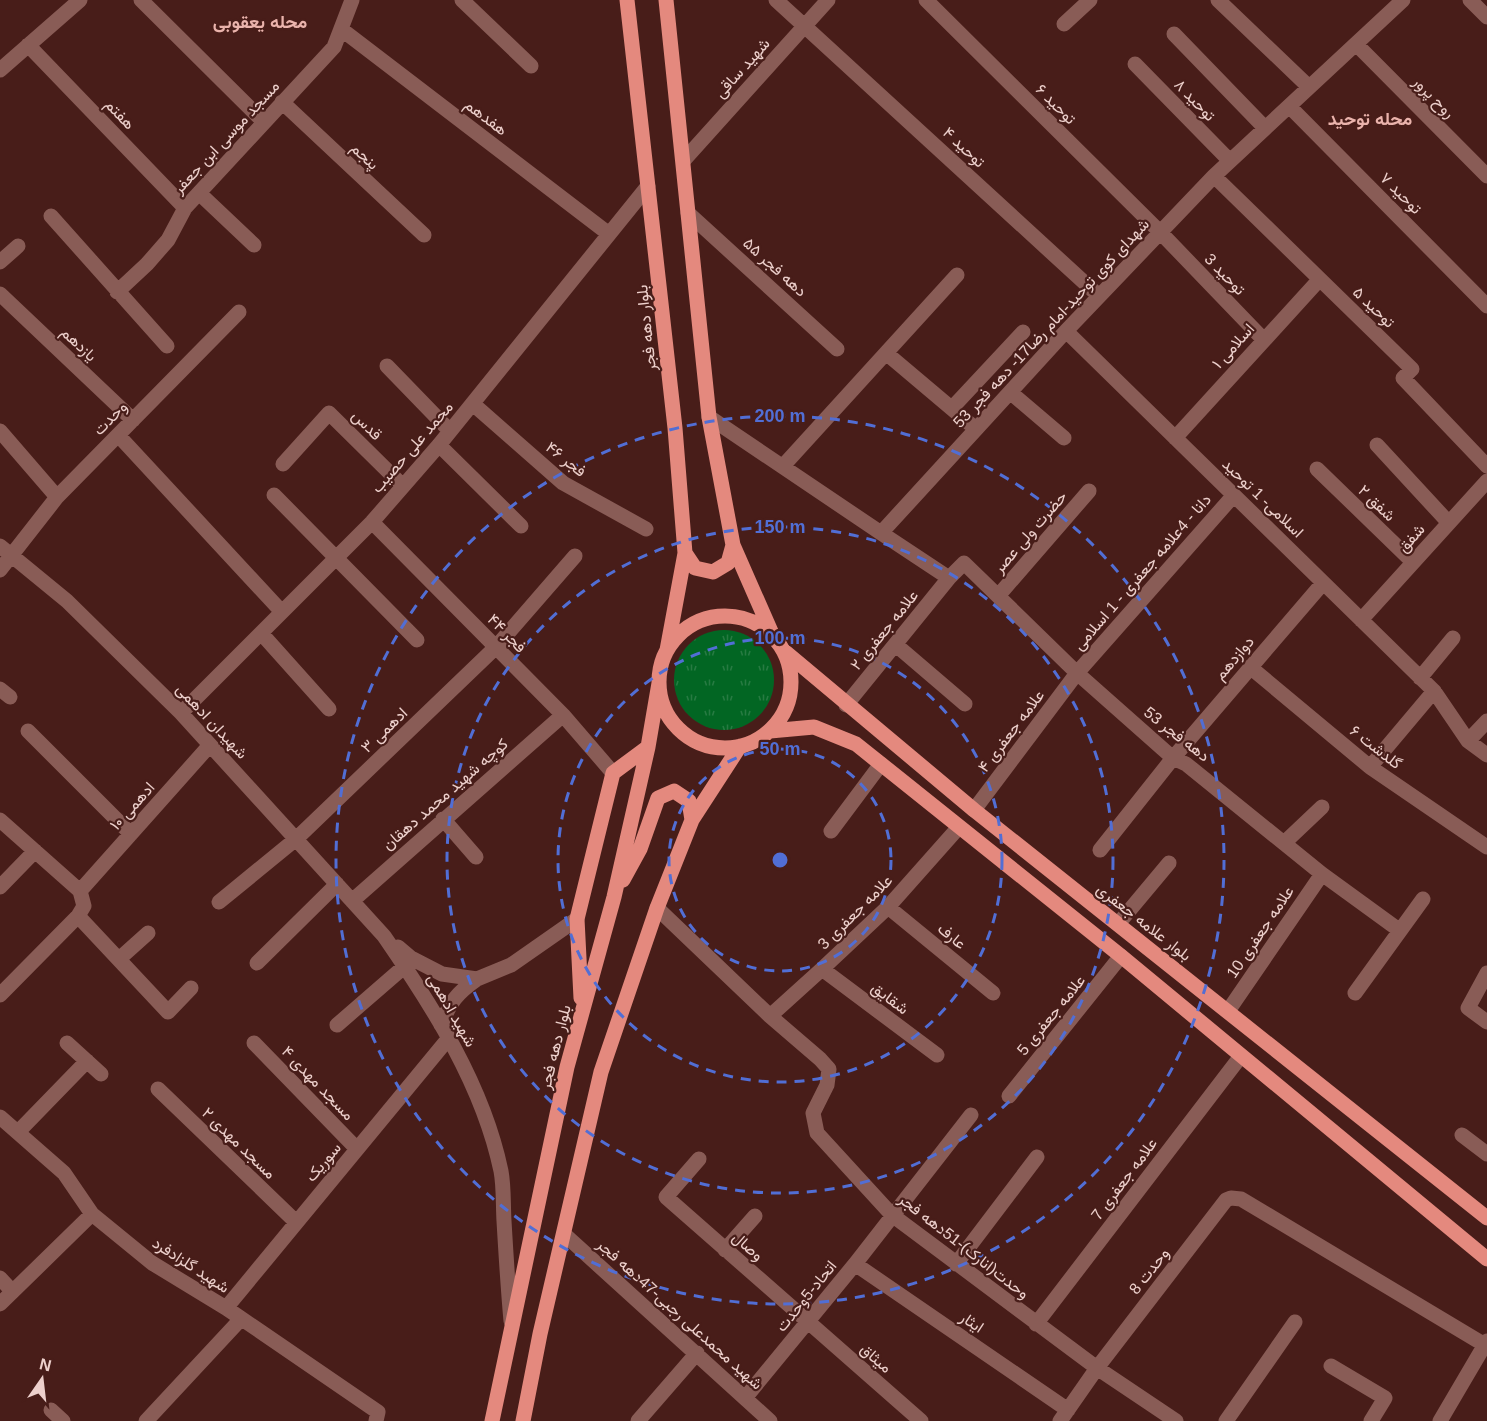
<svg xmlns="http://www.w3.org/2000/svg" width="1487" height="1421" font-family="Arial,Vazirmatn,sans-serif">
<style>
.grass{fill:url(#grass-tufts)}
.lines{fill:none;stroke-linecap:round;stroke-linejoin:round}
.minor{stroke:#895c56;stroke-width:15}
.major{stroke:#e4897e;stroke-width:15}
.ring{fill:none;stroke:#516ed5;stroke-width:3;stroke-dasharray:10 8}
.labels{text-anchor:middle;dominant-baseline:central;stroke-width:4.5;stroke-linejoin:round;paint-order:stroke}
.street-label{font-size:16px;fill:#edd0cc;stroke:#481d19}
.neighbourhood-label{font-size:18px;font-weight:bold;fill:#eab3ac;stroke:#481d19}
.centre{fill:#516ed5;stroke:#481d19;stroke-width:3}
.ring-label{font-size:18px;text-anchor:middle;font-weight:bold;fill:#516ed5;stroke:#481d19;stroke-width:4.5;stroke-linejoin:round;paint-order:stroke}
</style>
<defs>
<pattern id="grass-tufts" width="24" height="20" patternUnits="userSpaceOnUse" patternTransform="scale(1.5)"><rect width="24" height="20" fill="#026623"/><path d="M3 7l-1-3M5 7V3M7 7l1-3M15 17l-1-3M17 17v-4M19 17l1-3" fill="none" stroke="#277b42"/></pattern>
</defs>
<rect width="100%" height="100%" fill="#481d19"/>
<path class="grass" d="M674 680a50 50 0 1 1 100 0a50 50 0 1 1-100 0Z"/>
<g class="lines">
<path class="minor" d="M141,0L264,122
M462,0L531,66
M776,0L1099,296
M926,0L1161,233L1263,339
M1218,0L1309,87
M1470,0L1487,17
M1064,24L1090,0
M341,29L609,234
M1174,34L1265,128
M1356,44L1487,176
M28,45L185,208
M1135,64L1230,161
M0,70L80,0
M282,102L424,235
M1289,106L1487,306
M684,160L828,0
M1214,176L1412,369L1403,378L1487,466
M199,193L254,245
M688,213L837,349
M51,216L167,346
M0,262L18,246
M117,292L147,264L168,240L185,208L334,47L352,0
M0,294L133,420
M1066,331L1434,691L1468,741L1487,755
M886,353L976,429
M387,366L450,431
M1010,392L1064,438
M473,404L563,483L646,529
M952,408L1023,332
M709,417L881,533L1066,331L1214,176L1403,0
M0,431L57,497
M118,435L282,612
M1175,438L1319,280
M439,445L521,526
M1377,445L1449,523
M283,464L329,413L403,486
M783,466L957,275
M1317,469L1413,562
M274,495L417,640
M372,522L563,715L613,773
M881,533L949,578
M0,546L67,601L181,713L384,936C433,1007 483,1085 501,1171C504,1187 503,1205 504,1221C506,1255 508,1288 511,1321
M0,570L57,497L239,312
M998,596L1089,491
M1361,620L1487,481
M261,633L329,709
M896,645L965,704
M1250,667L1370,767L1487,847
M1420,678L1453,638
M0,689L10,697
M846,705L949,578L964,563L1077,673L1173,758L1186,764L1322,874L1399,930
M181,713L372,522L439,445L648,186
M28,731L131,834
M1468,741L1487,721
M1370,767L1434,691
M974,810L1077,673L1234,495
M443,819L476,857
M0,820L80,891L84,906L78,916L0,995
M831,831L881,764
M1284,843L1322,807
M1100,850L1173,758L1323,583
M0,887L35,851
M80,891L210,745
M352,901L563,715
M219,902L296,839L496,647L575,556
M888,907L993,993
M657,908L770,1016L820,1059L829,1069L827,1085L813,1113L817,1133L892,1215L1097,1368L1176,1421
M78,916L168,1012L191,988
M1118,924L1169,863
M398,947L411,958L442,974L477,979L511,965L577,919
M119,959L148,933
M257,963L337,884
M822,969L937,1055
M1487,973L1468,1008L1487,1022
M1355,993L1423,899
M1228,1011L1322,874
M770,1016L822,969L888,907L959,827
M337,1025L405,966
M441,1025C450,1002 457,993 477,979
M67,1043L101,1074
M254,1043L357,1149
M158,1089L296,1222
M1009,1096L1121,956
M0,1117L64,1173L92,1214L152,1263L226,1308L378,1412L376,1421
M18,1132L87,1061
M1462,1135L1487,1154
M699,1159L666,1197L921,1421
M564,1234L770,1421
M725,1250L755,1216
M855,1264L1068,1410
M956,1264L1037,1157
M0,1278L12,1291
M0,1304L92,1214
M226,1308L448,1039
M1036,1324L1241,1056
M1331,1366L1385,1398L1371,1421
M745,1398L855,1264L971,1115
M51,1410L63,1421
M146,1421L241,1319
M638,1421L697,1353
M1060,1421L1097,1368L1226,1200L1231,1198L1241,1199L1485,1345
M1226,1421L1295,1322
M1440,1421L1487,1341"/>
<path class="major" d="M627,0L675,428L685,553L667,650
M666,0L709,417L733,545L773,636
M685,553L695,568L713,572L728,563L733,545
M659 682a66 66 0 1 1 132 0a66 66 0 1 1-132 0Z
M783,650L974,810L1487,1218
M770,731L814,727L856,744L1121,956L1487,1259
M623,880L640,849L658,798L674,791L689,801L692,820
M581,998L577,919L613,773L648,747
M492,1421L567,1067L614,897L648,747L659,683
M523,1421L540,1334L601,1072L657,908L692,820L740,746"/>
</g>
<g class="ring">
<circle cx="780" cy="860" r="111"/>
<circle cx="780" cy="860" r="222"/>
<circle cx="780" cy="860" r="333"/>
<circle cx="780" cy="860" r="444"/>
</g>
<g class="labels">
<g class="street-label">
<text transform="translate(742 68) rotate(-48)">شهید ساقی</text>
<text transform="translate(1434 97) rotate(45)">روح پرور</text>
<text transform="translate(1195 100) rotate(46)">توحید ۸</text>
<text transform="translate(1056 104) rotate(45)">توحید ۶</text>
<text transform="translate(120 114) rotate(46)">هفتم</text>
<text transform="translate(486 117) rotate(37)">هفدهم</text>
<text transform="translate(226 137) rotate(-47)">مسجد موسی ابن جعفر</text>
<text transform="translate(964 147) rotate(43)">توحید ۴</text>
<text transform="translate(365 156) rotate(43)">پنجم</text>
<text transform="translate(1401 193) rotate(45)">توحید ۷</text>
<text transform="translate(775 267) rotate(42)">دهه فجر ۵۵</text>
<text transform="translate(1225 274) rotate(46)">توحید 3</text>
<text transform="translate(1374 307) rotate(44)">توحید ۵</text>
<text transform="translate(1051 323) rotate(-47)">شهدای کوی توحید-امام رضا17- دهه فجر 53</text>
<text transform="translate(646 328) rotate(-96)">بلوار دهه فجر</text>
<text transform="translate(79 344) rotate(43)">یازدهم</text>
<text transform="translate(1233 346) rotate(-48)">اسلامی ۱</text>
<text transform="translate(110 418) rotate(-45)">وحدت</text>
<text transform="translate(367 425) rotate(45)">قدس</text>
<text transform="translate(412 447) rotate(-49)">محمد علی حصیب</text>
<text transform="translate(566 459) rotate(38)">فجر ۴۶</text>
<text transform="translate(1263 498) rotate(44)">اسلامی- 1 توحید</text>
<text transform="translate(1377 503) rotate(44)">شفق ۲</text>
<text transform="translate(1030 532) rotate(-49)">حضرت ولی عصر</text>
<text transform="translate(1411 538) rotate(-48)">شفق</text>
<text transform="translate(1142 572) rotate(-49)">دانا - 4علامه جعفری - 1 اسلامی</text>
<text transform="translate(884 630) rotate(-51)">علامه جعفری ۲</text>
<text transform="translate(507 633) rotate(45)">فجر ۴۴</text>
<text transform="translate(1234 658) rotate(-50)">دوازدهم</text>
<text transform="translate(212 721) rotate(47)">شهیدان ادهمی</text>
<text transform="translate(384 730) rotate(-44)">ادهمی ۳</text>
<text transform="translate(1011 731) rotate(-53)">علامه جعفری ۴</text>
<text transform="translate(1177 734) rotate(38)">دهه فجر 53</text>
<text transform="translate(1376 747) rotate(38)">گلدشت ۶</text>
<text transform="translate(445 794) rotate(-41)">کوچه شهید محمد دهقان</text>
<text transform="translate(132 806) rotate(-48)">ادهمی ۱۰</text>
<text transform="translate(855 912) rotate(-45)">علامه جعفری 3</text>
<text transform="translate(1144 922) rotate(38)">بلوار علامه جعفری</text>
<text transform="translate(1260 932) rotate(-56)">علامه جعفری 10</text>
<text transform="translate(952 936) rotate(39)">عارف</text>
<text transform="translate(890 998) rotate(37)">شقایق</text>
<text transform="translate(452 1010) rotate(60)">شهید ادهمی</text>
<text transform="translate(1051 1015) rotate(-51)">علامه جعفری 5</text>
<text transform="translate(555 1047) rotate(-76)">بلوار دهه فجر</text>
<text transform="translate(318 1083) rotate(46)">مسجد مهدی ۴</text>
<text transform="translate(239 1143) rotate(44)">مسجد مهدی ۲</text>
<text transform="translate(323 1162) rotate(-50)">سوریک</text>
<text transform="translate(1124 1179) rotate(-53)">علامه جعفری 7</text>
<text transform="translate(748 1246) rotate(41)">وصال</text>
<text transform="translate(964 1246) rotate(38)">وحدت(انارک)-51دهه فجر</text>
<text transform="translate(191 1265) rotate(33)">شهید گلزادفرد</text>
<text transform="translate(1149 1271) rotate(-52)">وحدت 8</text>
<text transform="translate(806 1296) rotate(-51)">اتحاد-5وحدت</text>
<text transform="translate(680 1314) rotate(42)">شهید محمدعلی رجبی-47دهه فجر</text>
<text transform="translate(972 1322) rotate(34)">ایثار</text>
<text transform="translate(876 1358) rotate(41)">میثاق</text>
</g>
<g class="neighbourhood-label">
<text x="260" y="22">محله یعقوبی</text>
<text x="1370" y="119">محله توحید</text>
</g>
</g>
<circle cx="780" cy="860" r="9" class="centre"/>
<g class="ring-label">
<text x="780" y="422">200 m</text>
<text x="780" y="533">150 m</text>
<text x="780" y="644">100 m</text>
<text x="780" y="755">50 m</text>
</g>
<g transform="translate(42 1379) rotate(14)" stroke="#481d19" stroke-width="4.5" paint-order="stroke">
<path d="M0-4.5L10 22L0 15L-10 22Z" fill="#edd0cc"/>
<text y="-9" font-size="16" font-weight="bold" text-anchor="middle" fill="#edd0cc">N</text>
</g>
</svg>
